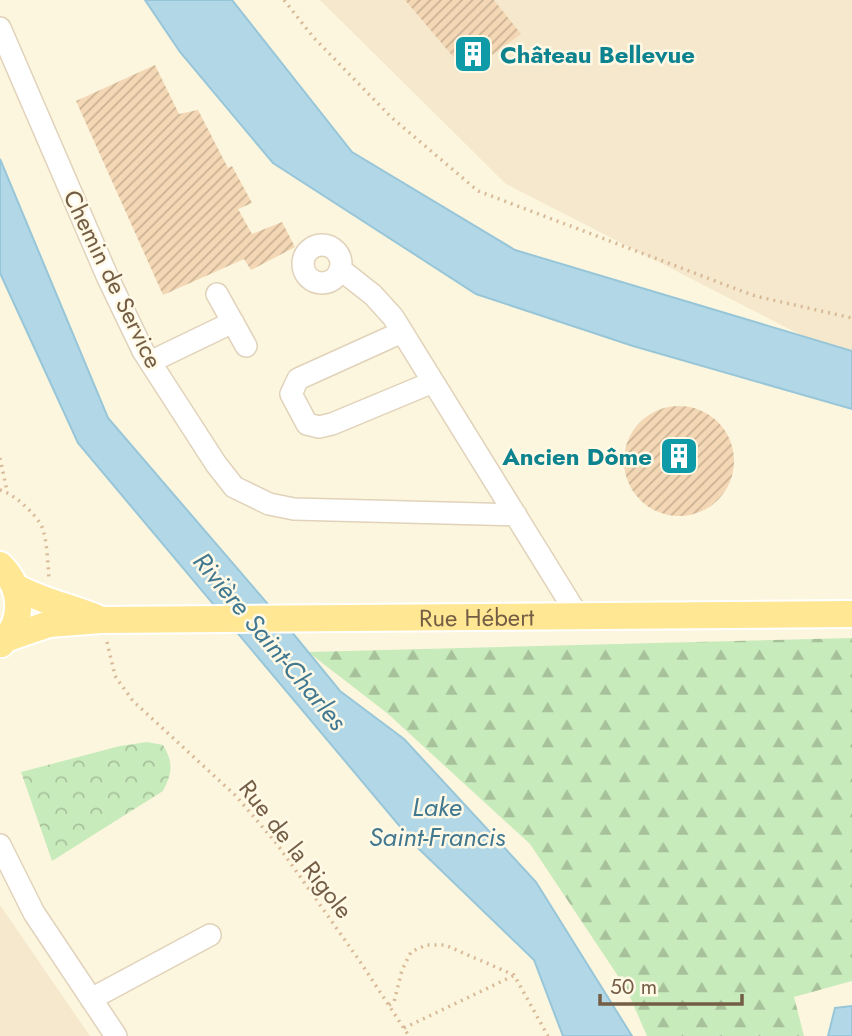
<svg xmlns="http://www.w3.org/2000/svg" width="852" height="1036" font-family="Jost,sans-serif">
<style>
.residential{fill:#f5e8cc}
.forest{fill:url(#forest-firs)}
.park{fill:url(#park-crowns)}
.water{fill:#b2d8e7;stroke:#98c6d9;stroke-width:2}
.building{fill:url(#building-hatch)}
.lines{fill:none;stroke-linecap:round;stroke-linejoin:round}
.minor-casing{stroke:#e1d2ba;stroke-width:24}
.major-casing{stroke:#fff;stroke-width:30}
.path{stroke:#d8ba98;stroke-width:3.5;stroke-dasharray:2 5;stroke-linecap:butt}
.minor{stroke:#fff;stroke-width:21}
.major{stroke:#ffe793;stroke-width:26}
.labels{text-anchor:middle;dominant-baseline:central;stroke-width:5;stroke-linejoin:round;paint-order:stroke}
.culture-label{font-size:24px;font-weight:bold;fill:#0d838f;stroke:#fff9e5;text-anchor:start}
.street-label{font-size:24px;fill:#745d45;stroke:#fff9e5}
.water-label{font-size:26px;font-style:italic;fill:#417890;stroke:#fff9e5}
</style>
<defs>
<pattern id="forest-firs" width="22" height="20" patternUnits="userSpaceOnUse" patternTransform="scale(1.75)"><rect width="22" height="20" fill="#c8ebbc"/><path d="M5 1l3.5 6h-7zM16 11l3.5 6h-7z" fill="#a7c29b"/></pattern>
<pattern id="park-crowns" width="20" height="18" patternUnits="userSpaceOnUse" patternTransform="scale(1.75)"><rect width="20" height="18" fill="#c8ebbc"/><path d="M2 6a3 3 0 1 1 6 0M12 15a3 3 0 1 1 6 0" fill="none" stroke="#a7c29b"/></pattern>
<pattern id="building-hatch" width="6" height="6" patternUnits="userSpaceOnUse" patternTransform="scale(1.75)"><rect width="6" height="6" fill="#f4d7b4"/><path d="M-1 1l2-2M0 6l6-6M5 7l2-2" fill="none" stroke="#cab294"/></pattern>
</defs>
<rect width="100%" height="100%" fill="#fdf6de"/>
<path class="residential" d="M320,0H852V361L506,184Z
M0,905L90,1036H0Z"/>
<path class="forest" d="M852,638V981L794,997L804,1036H647L626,988L530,844L387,713L308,652Z"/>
<path class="park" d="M147,742L163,745C174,763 172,773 163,791L52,861L21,772L120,746Z"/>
<path class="water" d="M145,0H232L352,152L515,250L852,351V409L633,346L476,294L273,163L180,52Z
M0,159L108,418L291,631L340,691L404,739L536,882L632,1036H563L534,960L418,848L78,443L0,273Z
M852,1006V1036H828L835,1008Z"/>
<path class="building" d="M405,0H494L521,34L467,73Z
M155,65L179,114L198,110L228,168L232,166L252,203L238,209L252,234L282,222L295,247L251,270L244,259L163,295L76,101Z
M624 461a55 55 0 1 1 110 0a55 55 0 1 1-110 0Z"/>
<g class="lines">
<defs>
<path id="minor" d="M0,28L108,278L143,351L216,464L234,487L269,504L294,509L516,515
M303 264a19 19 0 1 1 38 0a19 19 0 1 1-38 0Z
M340,269L373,295L393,317L578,616
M217,294L246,346
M402,332L298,379L291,394L307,424L319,427L332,424L433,382
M150,362L233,322
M0,845L34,913L116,1036
M91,999L210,935"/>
<g id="major">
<path d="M0,565C23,588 25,621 1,644"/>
<path d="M16,587C41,601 70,607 97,618"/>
<path id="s1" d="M8,638L49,624L101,620L852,614"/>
</g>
</defs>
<use href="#minor" class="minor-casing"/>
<use href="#major" class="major-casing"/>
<path class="path" d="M284,0L314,38L391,117L478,191L755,296L852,318
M0,458L7,491
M0,490C13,493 37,515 42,527C47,539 48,565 49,579
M107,642L115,676L133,701L236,796L277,844L359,960L409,1036
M389,1005L394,1002L402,970L411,952L426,945H445L514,975L548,1036
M404,1028L513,976"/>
<use href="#minor" class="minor"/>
<use href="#major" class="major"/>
</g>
<defs>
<symbol id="building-square" viewBox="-11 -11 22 22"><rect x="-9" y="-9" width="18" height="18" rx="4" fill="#0f9aa8" stroke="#fff9e5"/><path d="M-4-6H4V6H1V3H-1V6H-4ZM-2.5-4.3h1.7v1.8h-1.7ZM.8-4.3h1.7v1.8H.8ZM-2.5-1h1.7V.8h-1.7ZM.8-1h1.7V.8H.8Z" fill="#fff"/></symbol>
</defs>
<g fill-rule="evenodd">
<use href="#building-square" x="451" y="32" width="44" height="44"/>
<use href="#building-square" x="657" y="434" width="44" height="44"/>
</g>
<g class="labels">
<g class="culture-label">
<text x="500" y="54">Château Bellevue</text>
<text x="652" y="456" text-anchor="end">Ancien Dôme</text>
</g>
<g class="street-label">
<text transform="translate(113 279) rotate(64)">Chemin de Service</text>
<text stroke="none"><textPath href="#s1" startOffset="471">Rue Hébert</textPath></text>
<text transform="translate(296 849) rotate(52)">Rue de la Rigole</text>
</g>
<g class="water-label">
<text transform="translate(270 641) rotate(50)">Rivière Saint-Charles</text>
<text x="437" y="807">Lake<tspan x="437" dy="30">Saint-Francis</tspan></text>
</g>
</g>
<path d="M600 994v10h142v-10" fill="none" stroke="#745d45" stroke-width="3.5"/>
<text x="610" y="994" font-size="21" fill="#745d45" stroke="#fff9e5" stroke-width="5" paint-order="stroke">50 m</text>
</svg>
